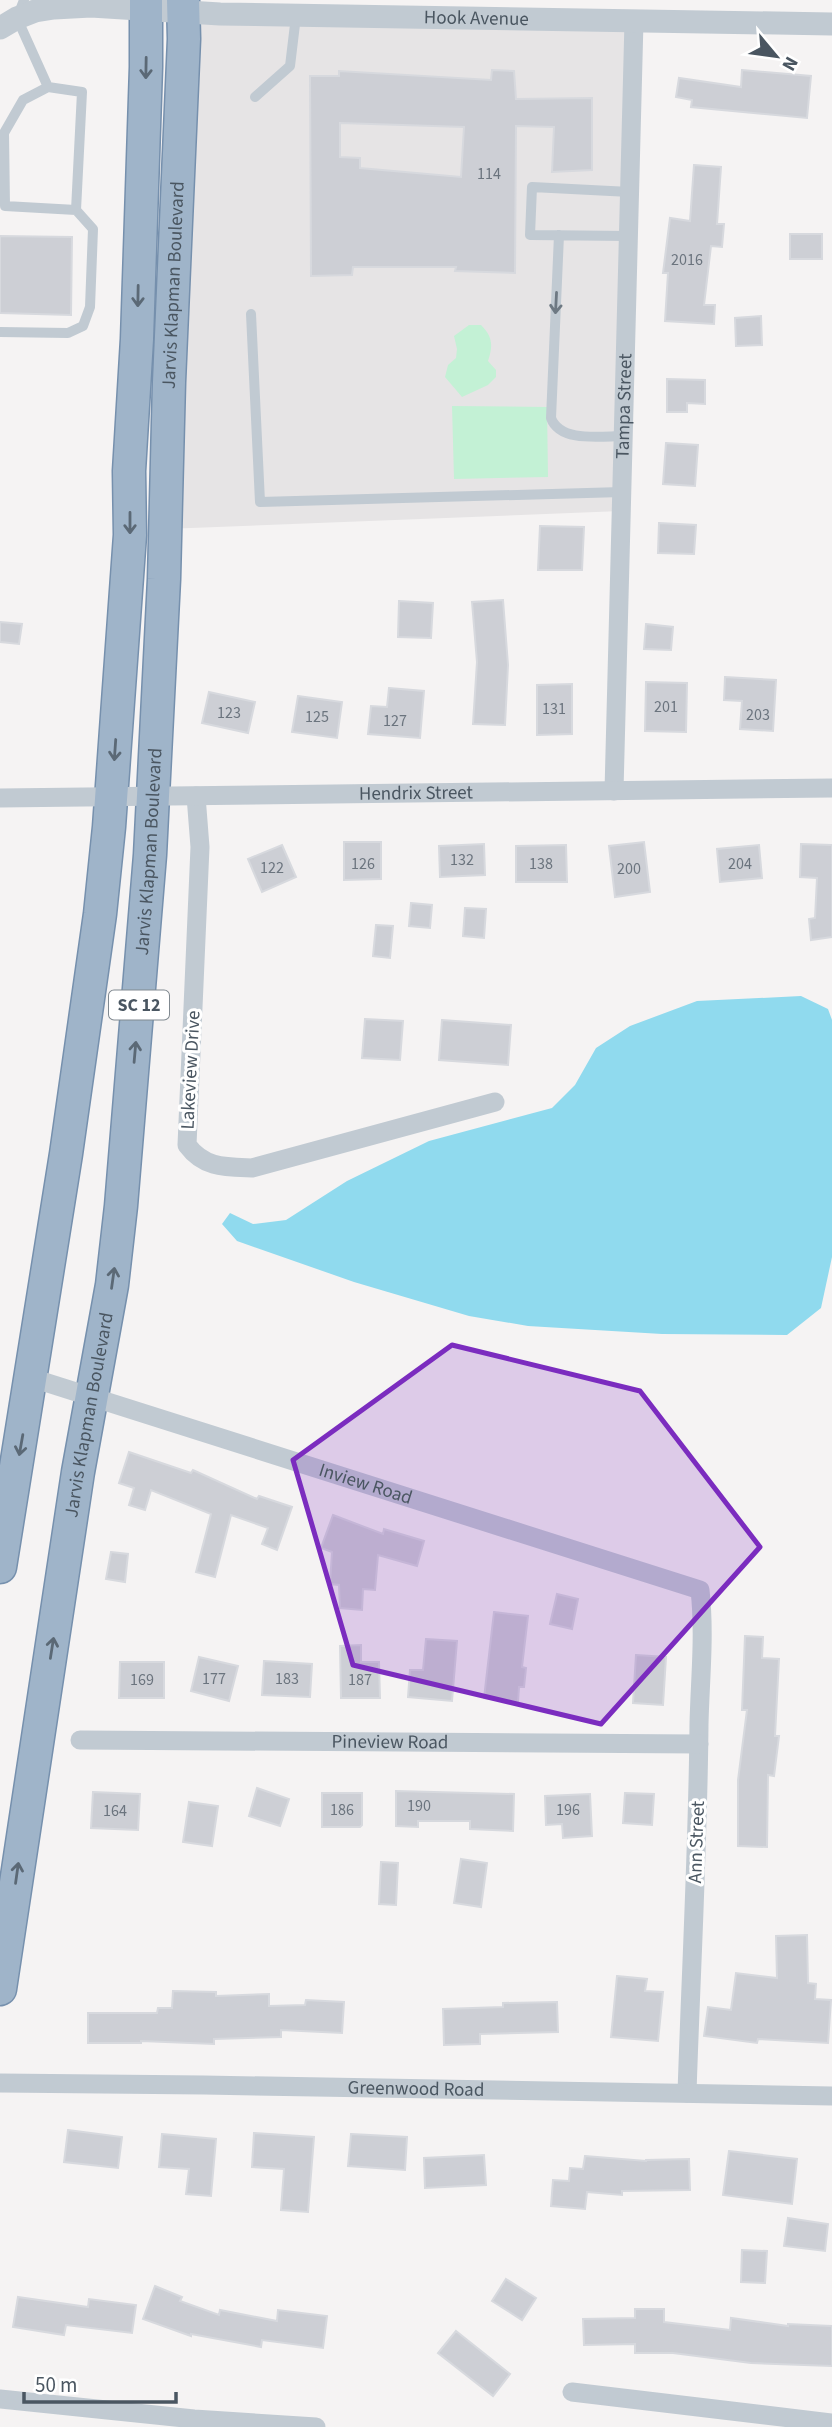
<svg xmlns="http://www.w3.org/2000/svg" width="832" height="2427" font-family="'Source Sans 3',sans-serif">
<style>
.education{fill:#e6e4e5}
.green{fill:#c3f1d5}
.water{fill:#90daee}
.building{fill:#cdcfd5;stroke:#d7d9de;stroke-width:2;fill-rule:evenodd}
.lines{fill:none;stroke-linecap:round;stroke-linejoin:round}
.trunk-casing{stroke:#7690ad;stroke-width:35}
.service{stroke:#c1cad2;stroke-width:10}
.minor{stroke:#c1cad2;stroke-width:19}
.tertiary{stroke:#c1cad2;stroke-width:23}
.trunk{stroke:#9fb4c9;stroke-width:32}
.oneway{stroke:#5b6976}
.oneway2{stroke:#6e7983}
.marked{fill:#7b2cbf;fill-opacity:0.2;stroke:#7b2cbf;stroke-width:5;stroke-linejoin:round}
.labels{text-anchor:middle;dominant-baseline:central;stroke-width:6;stroke-linejoin:round;paint-order:stroke}
.number-label{font-size:16px;fill:#6b747e}
.shield{fill:#fff;stroke:#808990;stroke-width:2}
.shield-label{font-size:18px;font-weight:bold;fill:#4a5661}
.street-label{font-size:19px;fill:#4a5661;stroke:#fff}
</style>
<rect width="100%" height="100%" fill="#f5f3f3"/>
<path class="education" d="M183,12L634,21L621,511L165,529Z"/>
<path class="green" d="M469,325H481C493,337 493,346 488,361L496,370V377L488,385L462,397L445,377L448,365L456,358L457,349L454,336Z
M452,406L547,407L548,477L454,479Z"/>
<path class="water" d="M801,996L828,1009L832,1020V1257L821,1308L787,1335L662,1334L528,1326L469,1316L354,1282L237,1241L222,1224L230,1213L253,1224L286,1220L347,1181L429,1141L552,1108L575,1085L596,1048L630,1026L697,1001Z"/>
<path class="building" d="M492,70L514,71L516,99L592,98V170L552,172L554,127L516,126L515,273L455,271L456,267H353L352,275L311,276L310,76H339V71L491,80ZM340,123L464,127L461,177L360,168V158L340,157Z
M742,70L811,76L807,118L691,107L692,100L676,97L679,78L741,87Z
M694,165L721,167L717,224H724L722,247L711,246L704,305H715L714,324L665,321L668,273H663L670,218L690,221Z
M790,234H822V259H790Z
M0,236L72,237L71,315L0,313Z
M761,316L762,345L736,346L735,318Z
M667,379L705,380V404L687,403V412H667Z
M666,443L698,445L695,486L663,484Z
M659,523L696,525L694,554L658,553Z
M540,526L584,527L582,570H538Z
M503,600L508,665L505,725L473,724L477,662L472,602Z
M399,601L433,603L431,638L398,637Z
M0,622L22,624L19,644L0,642Z
M646,624L673,627L671,650L644,649Z
M725,677L776,680L773,731L740,729L742,701L724,700Z
M646,682L687,683L686,732L645,731Z
M572,684V734L537,735V685Z
M389,688L424,691L420,738L368,734L371,706L387,707Z
M209,692L255,702L248,733L202,723Z
M298,696L342,702L337,738L292,732Z
M344,842H381V879L344,880Z
M644,842L650,892L615,897L609,846Z
M484,844L485,875L440,877L439,846Z
M801,844L832,845V937L811,940L809,919L815,918L817,878L800,877Z
M282,845L296,877L262,892L248,859Z
M566,845L567,882H516V846Z
M759,845L762,878L720,882L717,849Z
M411,903L432,905L430,928L409,926Z
M465,908L486,909L484,938L463,936Z
M376,925L393,926L390,958L373,956Z
M365,1019L403,1021L400,1060L362,1058Z
M442,1020L511,1025L508,1065L439,1060Z
M129,1452L191,1473L193,1470L257,1499L259,1496L292,1507L277,1550L262,1544L268,1528L231,1515L215,1577L196,1572L211,1514L151,1490L145,1510L129,1505L134,1488L119,1483Z
M333,1515L383,1534L384,1529L424,1541L417,1566L378,1555L375,1590L363,1589L362,1610L340,1608L339,1585L330,1584L332,1552L321,1548Z
M111,1552L128,1554L125,1582L106,1579Z
M557,1594L578,1599L572,1629L550,1624Z
M494,1612L528,1616L522,1667L526,1668L524,1687H519L518,1702L484,1698Z
M745,1636L763,1637L762,1658L779,1659L775,1736H779L774,1776L768,1775L767,1847L738,1846V1780L747,1710H742Z
M426,1639L457,1641L452,1701L408,1697L410,1670H423Z
M361,1645V1662H379L380,1698H341L340,1646Z
M636,1655L666,1657L663,1705L633,1703Z
M199,1657L238,1666L229,1701L191,1691Z
M264,1661L312,1664L310,1697L262,1695Z
M120,1662H164V1698H119Z
M257,1788L289,1799L280,1826L249,1816Z
M396,1791L514,1794L513,1831L470,1829V1821H418V1827L396,1826Z
M93,1792L140,1794L138,1830L91,1828Z
M322,1793H362V1825L360,1827H322Z
M625,1793L654,1794L652,1825L623,1823Z
M590,1794L592,1836L563,1838L562,1824L546,1825L545,1796Z
M189,1802L218,1806L212,1846L183,1842Z
M461,1859L487,1863L481,1907L454,1903Z
M381,1862L398,1863L396,1905L379,1904Z
M807,1935L808,1983L816,1984L815,1999L831,2000L828,2043L758,2039L757,2043L704,2036L708,2007L731,2010L736,1973L777,1978L776,1936Z
M617,1976L647,1979L645,1991L663,1992L658,2041L611,2037Z
M173,1991L216,1992V1996L269,1994V2006L305,2005L306,2000L344,2002L342,2033L281,2030V2037L214,2039V2044L141,2041V2043H88V2013H157L158,2008H172Z
M557,2002L558,2032L480,2034V2044L444,2045L443,2009L503,2007V2003Z
M68,2130L122,2137L118,2168L64,2162Z
M254,2133L314,2137L308,2212L281,2210L284,2169L252,2167Z
M162,2134L216,2139L211,2196L186,2194L189,2169L159,2167Z
M351,2134L407,2137L405,2170L348,2166Z
M729,2151L797,2159L792,2204L723,2195Z
M484,2155L486,2185L425,2188L424,2158Z
M585,2156L646,2161V2160L689,2159L690,2190L622,2191V2195L587,2192L585,2209L551,2206L553,2180L569,2181L570,2168L583,2169Z
M788,2218L828,2224L825,2251L784,2246Z
M742,2250L767,2251L765,2283L741,2282Z
M506,2279L536,2298L522,2320L492,2301Z
M155,2286L182,2297L180,2301L219,2315L220,2310L277,2321L278,2310L327,2316L323,2348L262,2340L261,2347L191,2334V2336L143,2319Z
M18,2297L88,2307L89,2299L136,2305L132,2333L66,2325L64,2335L13,2327Z
M635,2309H664V2322L730,2330L731,2318L788,2326V2324L832,2326V2366L751,2363L673,2353H635V2344L584,2345L583,2319L635,2318Z
M456,2331L510,2374L493,2396L438,2353Z"/>
<g class="lines">
<defs>
<g id="trunk">
<path d="M0,1567L66,1154L100,914L109,827L130,535L129,471L137,339L146,67V0"/>
<path id="s7" d="M0,1989L78,1472L112,1285L121,1206L150,855L164,579L169,382L184,39L183,0"/>
</g>
</defs>
<use href="#trunk" class="trunk-casing"/>
<path class="service" d="M24,0L17,18L48,87L23,100L4,133L5,206L76,210L82,92L48,87
M255,97L290,66L296,16
M559,235L551,418C560,443 602,436 623,436
M629,236L530,235L532,187L630,192
M251,314L260,502L622,492
M0,332L68,333L83,326L90,307L93,229L76,210"/>
<g class="minor">
<path id="s1" d="M614,791L634,21"/>
<path d="M196,796L200,847L187,1145C204,1168 225,1167 252,1168L495,1102"/>
<path id="s2" d="M0,798L832,788"/>
<path id="s3" d="M32,1378L700,1590C705,1635 700,1680 699,1724C698,1847 691,1970 687,2093"/>
<path id="s4" d="M80,1740L699,1744"/>
<path id="s5" d="M0,2083L204,2085L832,2096"/>
<path d="M572,2392L832,2423"/>
<path d="M0,2399L194,2419L316,2427"/>
</g>
<path class="tertiary" id="s6" d="M0,28L17,18L35,11L54,8L91,6L220,14L832,24"/>
<use href="#trunk" class="trunk"/>
</g>
<defs><path id="oneway-shaft" d="M-6 0H5M1.5-3L5.5 0L1.5 3" fill="none" stroke-width="1.6" stroke-linecap="round" stroke-linejoin="round" transform="scale(1.75)"/></defs>
<g class="oneway">
<use href="#oneway-shaft" transform="translate(146 68) rotate(91)"/>
<use href="#oneway-shaft" transform="translate(138 296) rotate(91)"/>
<use href="#oneway-shaft" transform="translate(130 523) rotate(90)"/>
<use href="#oneway-shaft" transform="translate(115 750) rotate(94)"/>
<use href="#oneway-shaft" transform="translate(135 1052) rotate(-85)"/>
<use href="#oneway-shaft" transform="translate(113 1278) rotate(-82)"/>
<use href="#oneway-shaft" transform="translate(21 1445) rotate(100)"/>
<use href="#oneway-shaft" transform="translate(52 1648) rotate(-81)"/>
<use href="#oneway-shaft" transform="translate(17 1873) rotate(-82)"/>
</g>
<use class="oneway2" href="#oneway-shaft" transform="translate(556 303) rotate(93)"/>
<path class="marked" d="M452,1345L640,1391L760,1547L601,1724L353,1665L293,1460Z"/>
<g class="labels">
<g class="number-label">
<text x="489" y="174">114</text>
<text x="687" y="260">2016</text>
<text x="666" y="707">201</text>
<text x="554" y="709">131</text>
<text x="229" y="713">123</text>
<text x="758" y="715">203</text>
<text x="317" y="717">125</text>
<text x="395" y="721">127</text>
<text x="462" y="860">132</text>
<text x="363" y="864">126</text>
<text x="541" y="864">138</text>
<text x="740" y="864">204</text>
<text x="272" y="868">122</text>
<text x="629" y="869">200</text>
<text x="214" y="1679">177</text>
<text x="287" y="1679">183</text>
<text x="142" y="1680">169</text>
<text x="360" y="1680">187</text>
<text x="419" y="1806">190</text>
<text x="342" y="1810">186</text>
<text x="568" y="1810">196</text>
<text x="115" y="1811">164</text>
</g>
<rect class="shield" x="109" y="990.5" width="60" height="29" rx="5"/>
<g class="shield-label">
<text x="139" y="1005">SC 12</text>
</g>
<g class="street-label">
<text stroke="none"><textPath href="#s6" startOffset="481">Hook Avenue</textPath></text>
<text stroke="none"><textPath href="#s7" startOffset="1715">Jarvis Klapman Boulevard</textPath></text>
<text stroke="none"><textPath href="#s1" startOffset="385">Tampa Street</textPath></text>
<text stroke="none"><textPath href="#s2" startOffset="416">Hendrix Street</textPath></text>
<text stroke="none"><textPath href="#s7" startOffset="1148">Jarvis Klapman Boulevard</textPath></text>
<text transform="translate(191 1070) rotate(-87)">Lakeview Drive</text>
<text stroke="none"><textPath href="#s7" startOffset="581">Jarvis Klapman Boulevard</textPath></text>
<text stroke="none"><textPath href="#s3" startOffset="350">Inview Road</textPath></text>
<text stroke="none"><textPath href="#s4" startOffset="310">Pineview Road</textPath></text>
<text transform="translate(697 1842) rotate(-88)">Ann Street</text>
<text stroke="none"><textPath href="#s5" startOffset="416">Greenwood Road</textPath></text>
</g>
</g>
<g transform="translate(776 56) rotate(119)" stroke="#ffffff" stroke-width="5" paint-order="stroke">
<path d="M0-5L12 26L0 18L-12 26Z" fill="#4a5661"/>
<text y="-10" font-size="19" font-weight="bold" text-anchor="middle" fill="#4a5661">N</text>
</g>
<path d="M24 2392v10h152v-10" fill="none" stroke="#4a5661" stroke-width="3.5"/>
<text x="35" y="2392" font-size="21" fill="#4a5661" stroke="#ffffff" stroke-width="5" paint-order="stroke">50 m</text>
</svg>
